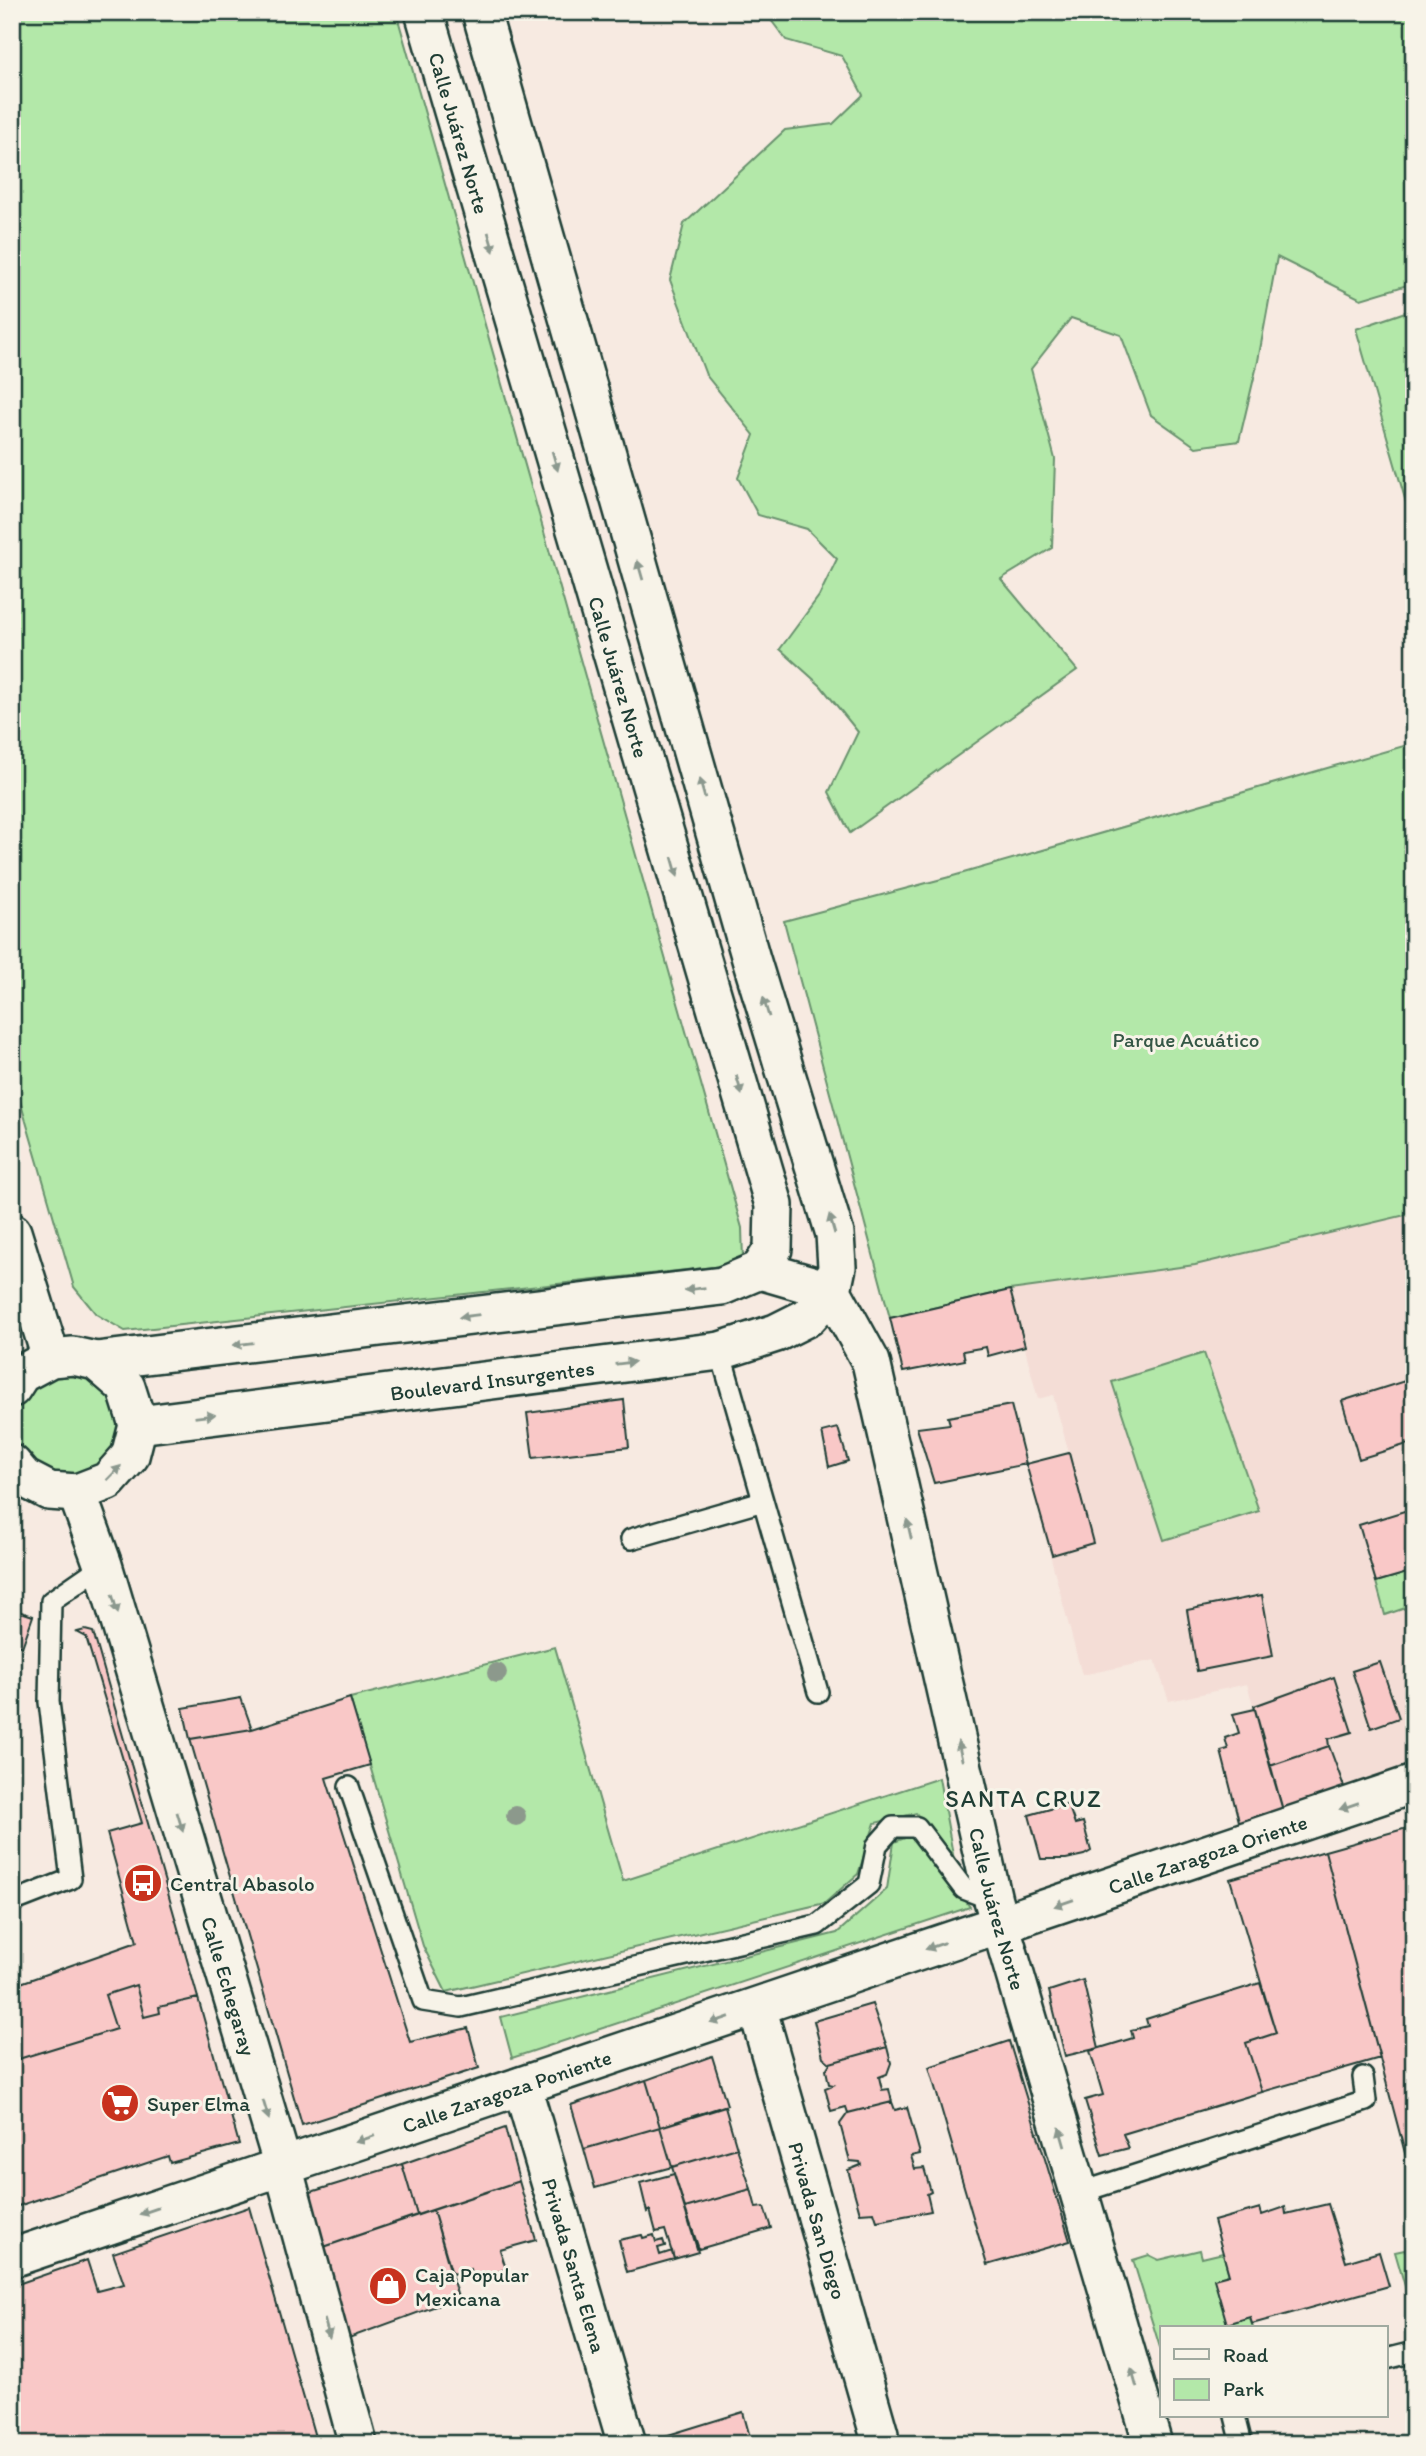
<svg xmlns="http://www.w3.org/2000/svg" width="1426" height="2456" font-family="Itim,sans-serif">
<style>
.built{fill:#f4ddd6}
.green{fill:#b3e8a9;stroke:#69926e;stroke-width:2}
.building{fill:#f9c8c7;stroke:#1f3d34;stroke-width:2}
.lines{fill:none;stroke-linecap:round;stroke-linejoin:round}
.service-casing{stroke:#1f3d34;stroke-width:24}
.minor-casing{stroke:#1f3d34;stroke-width:42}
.service{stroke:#f7f3e8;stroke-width:19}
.minor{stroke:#f7f3e8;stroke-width:37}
.tree{fill:#8c998c}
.oneway{fill:#8b988e}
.labels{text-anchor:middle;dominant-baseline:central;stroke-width:6;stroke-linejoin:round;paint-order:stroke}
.street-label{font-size:21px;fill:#1f3d34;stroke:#f7f3e8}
.park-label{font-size:21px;fill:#355746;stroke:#f7f3e8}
.poi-label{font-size:21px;fill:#1f3d34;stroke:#f7f3e8;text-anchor:start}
.quarter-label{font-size:24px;letter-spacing:2px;fill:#1f3d34;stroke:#f7f3e8}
</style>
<rect width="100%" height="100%" fill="#f7eae1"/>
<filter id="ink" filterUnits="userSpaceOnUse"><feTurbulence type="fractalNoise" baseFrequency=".0143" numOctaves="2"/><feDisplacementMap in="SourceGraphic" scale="14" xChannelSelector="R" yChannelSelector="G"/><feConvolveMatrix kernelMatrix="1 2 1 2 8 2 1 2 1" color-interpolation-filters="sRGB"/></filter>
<g filter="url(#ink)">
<path class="built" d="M1414,1213V1768L1284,1814L1247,1684L1169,1701L1155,1660L1082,1675L1026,1464L1069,1453L1053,1395L1038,1399L1010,1290L1195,1265Z"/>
<path class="green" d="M12,12H396L742,1228L743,1260L714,1267L125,1331L96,1314L74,1287L12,1073Z
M765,12H1414V283L1361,299L1277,257L1258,361L1239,441L1196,447L1151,415L1121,335L1071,318L1031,369L1055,459L1052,548L1001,579L1077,670L850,833L829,792L858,732L821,686L780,649L819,596L837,559L807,529L758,515L738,478L754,435L706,375L670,280L684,224L785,130L833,124L863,95L842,56L786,40Z
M1414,309V530L1356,329Z
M1414,743V1213L1195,1265L1010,1290L890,1318L784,921L953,876Z
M1204,1353L1259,1511L1164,1540L1112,1382Z
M60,1370L96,1375L126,1419L109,1465L62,1481C51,1474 27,1462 20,1452C8,1434 12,1399 30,1385C39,1379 51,1375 60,1370Z
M1414,1571V1605L1385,1615L1376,1582Z
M555,1647L623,1881L939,1778L954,1860L916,1813L875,1823L858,1874L825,1903L446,1992L423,1946L350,1698Z
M916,1834L970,1907L512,2058L501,2017L837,1933L887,1889L894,1842Z
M1414,2248V2317L1395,2252Z
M1200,2250L1202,2258L1223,2253L1229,2275L1215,2279L1250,2317L1253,2328H1162V2354L1133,2260L1149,2255L1159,2260Z"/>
<path class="building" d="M1010,1290L1025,1346L988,1356L986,1347L963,1351L965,1360L903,1372L890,1318Z
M1414,1378V1442L1359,1459L1342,1401Z
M624,1400L629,1447L533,1458L527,1413Z
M1011,1405L1026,1464L934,1483L917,1428L950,1424L948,1417Z
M838,1428L848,1461L829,1467L822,1432Z
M1069,1453L1093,1543L1052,1555L1026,1464Z
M1414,1508V1571L1376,1582L1359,1525Z
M1262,1595L1273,1656L1197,1671L1187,1610Z
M15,1610L33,1616L22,1647L12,1642V1617Z
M85,1630L93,1632L96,1642L198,1998L159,2007L160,2013L144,2017L136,1985L105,1995L116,2029L12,2061V1986L137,1942L107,1833L142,1823L86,1637L77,1632Z
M1380,1662L1399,1718L1371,1728L1352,1671Z
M1334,1677L1352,1732L1328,1739L1329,1746L1270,1766L1254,1706Z
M241,1698L252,1729L190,1739L183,1708Z
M350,1698L370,1765L326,1778L410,2042L468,2028L479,2068L302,2125L190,1739L252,1729Z
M1255,1709L1284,1814L1242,1833L1221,1751L1228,1749L1225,1738L1239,1733L1233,1714Z
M1329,1746L1346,1792L1284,1814L1270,1766Z
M1068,1804L1075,1824L1083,1822L1091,1851L1084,1855L1066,1859H1041L1029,1815Z
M1414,1826V2187L1325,1851Z
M1325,1851L1380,2058L1262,2092L1246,2043L1276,2033L1230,1879Z
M1083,1980L1099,2048L1065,2056L1049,1991Z
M1260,1983L1276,2033L1246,2043L1262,2092L1123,2134L1129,2148L1102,2155L1085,2100L1103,2095L1090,2051L1133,2038L1131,2030L1148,2026L1146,2019Z
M136,1985L144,2017L160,2013L159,2007L198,1998L239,2144L170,2163L168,2156L12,2208V2061L116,2029L105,1995Z
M872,2004L887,2047L830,2063L823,2057L814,2021Z
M1009,2041L1070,2241L987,2265L929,2067Z
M887,2047L891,2063L887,2074L879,2077L882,2090L889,2089L892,2102L848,2113L846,2107L831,2111L825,2088L833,2085L829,2084L826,2070L830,2063Z
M712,2056L727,2105L660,2127L646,2080Z
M646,2080L660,2127L584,2149L571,2105Z
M892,2102L895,2110L907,2107L920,2154L911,2156L915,2169L924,2168L931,2192L927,2194L931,2211L877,2221L874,2212L860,2213L848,2170L861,2165L860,2162L850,2161L840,2124L848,2113Z
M725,2107L737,2148L672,2167L660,2127Z
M660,2127L672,2167L595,2188L584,2149Z
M505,2128L519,2181L417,2215L402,2164Z
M737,2148L751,2189L685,2208L672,2167Z
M402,2164L417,2215L312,2251L298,2196Z
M674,2174L698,2252L674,2259L665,2230L656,2232L650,2210L647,2212L640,2183Z
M519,2181L536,2240L500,2250L506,2269L475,2280L470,2269L452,2274L433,2210Z
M751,2189L756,2208L764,2207L771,2228L699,2249L685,2208Z
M1328,2204L1346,2262L1379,2252L1389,2286L1252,2324L1250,2317L1227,2324L1214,2279L1229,2275L1214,2221L1260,2208L1262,2215L1285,2207L1286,2214Z
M249,2207L317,2444H16L12,2432V2286L87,2260L97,2291L124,2284L113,2253Z
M433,2210L458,2298L338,2342L312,2251Z
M642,2235L643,2238L654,2235L656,2242L663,2240L665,2246L658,2248L660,2255L672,2251L674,2259L627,2272L619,2240Z
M743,2412L752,2444H653L652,2440Z"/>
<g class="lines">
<defs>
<path id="service" d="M720,1351L818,1692
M631,1539L763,1501
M349,1787L423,2001L461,2007L817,1925L869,1884L877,1845L893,1827H917L964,1889L993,1900
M12,1902L71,1879L49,1702L51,1601L103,1565
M1079,2193L1366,2101L1363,2077
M1386,2359L1414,2352
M1235,2416L1242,2444"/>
<g id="minor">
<path id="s1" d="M424,12L774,1205L773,1249L760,1270"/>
<path id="s2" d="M481,12L751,959L835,1234L837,1267L832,1291L871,1362L993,1900L1153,2444"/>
<path d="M12,1232L51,1358"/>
<path d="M760,1270L832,1291"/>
<path d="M96,1361L722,1286L760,1270"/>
<path d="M12,1388L21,1374L51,1358L73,1356L96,1361L126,1387L138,1425L130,1456L108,1481L77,1493L49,1491L24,1478L12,1464"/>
<path id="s3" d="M138,1425L720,1351L776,1333L808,1317L832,1291"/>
<path id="s4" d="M77,1493L103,1565L283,2166L358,2444"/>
<path id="s5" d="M757,2007L879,2434"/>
<path id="s6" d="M522,2086L627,2444"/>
<path id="s7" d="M12,2258L1414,1784"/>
</g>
</defs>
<use href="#service" class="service-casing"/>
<use href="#minor" class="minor-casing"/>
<use href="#service" class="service"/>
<use href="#minor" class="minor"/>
</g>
<g class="tree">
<circle cx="497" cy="1673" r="10"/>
<circle cx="516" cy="1816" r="10"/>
</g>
<defs><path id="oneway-solid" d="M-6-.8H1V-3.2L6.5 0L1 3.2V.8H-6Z" transform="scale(1.75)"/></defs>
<g class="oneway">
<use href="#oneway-solid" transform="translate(491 242) rotate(74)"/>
<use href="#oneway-solid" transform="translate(555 461) rotate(74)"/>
<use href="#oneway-solid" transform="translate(640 570) rotate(-106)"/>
<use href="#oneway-solid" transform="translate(702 788) rotate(-106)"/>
<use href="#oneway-solid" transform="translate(675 867) rotate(74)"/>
<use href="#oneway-solid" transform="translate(766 1007) rotate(-107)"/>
<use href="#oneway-solid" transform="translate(739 1085) rotate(74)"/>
<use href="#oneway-solid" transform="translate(832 1224) rotate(-106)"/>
<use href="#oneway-solid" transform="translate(695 1289) rotate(173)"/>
<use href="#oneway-solid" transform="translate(469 1316) rotate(173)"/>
<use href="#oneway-solid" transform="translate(243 1344) rotate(173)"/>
<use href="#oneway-solid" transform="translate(625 1363) rotate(-7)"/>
<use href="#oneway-solid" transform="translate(205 1416) rotate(-7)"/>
<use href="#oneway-solid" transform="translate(114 1473) rotate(-46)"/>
<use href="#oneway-solid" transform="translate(909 1529) rotate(-103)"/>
<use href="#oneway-solid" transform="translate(115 1604) rotate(73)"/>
<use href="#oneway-solid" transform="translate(960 1751) rotate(-103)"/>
<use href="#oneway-solid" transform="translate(1349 1806) rotate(161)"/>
<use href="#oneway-solid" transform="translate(180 1822) rotate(73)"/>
<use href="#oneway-solid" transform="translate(1064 1903) rotate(161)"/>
<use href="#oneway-solid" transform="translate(935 1946) rotate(161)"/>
<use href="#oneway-solid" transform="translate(720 2020) rotate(161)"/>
<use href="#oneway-solid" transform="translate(266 2110) rotate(73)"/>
<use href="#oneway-solid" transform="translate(1062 2137) rotate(-106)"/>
<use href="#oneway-solid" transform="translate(365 2139) rotate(161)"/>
<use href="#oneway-solid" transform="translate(149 2211) rotate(161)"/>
<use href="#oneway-solid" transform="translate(327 2329) rotate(75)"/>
<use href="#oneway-solid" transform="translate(1134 2378) rotate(-106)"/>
</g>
</g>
<defs>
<symbol id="bus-disc" viewBox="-11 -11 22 22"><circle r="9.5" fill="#c8321e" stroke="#f7f3e8"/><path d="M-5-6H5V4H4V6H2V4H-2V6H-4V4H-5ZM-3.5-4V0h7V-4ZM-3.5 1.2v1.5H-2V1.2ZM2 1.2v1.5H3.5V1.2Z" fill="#fff"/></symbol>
<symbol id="supermarket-disc" viewBox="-11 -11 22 22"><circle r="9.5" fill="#c8321e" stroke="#f7f3e8"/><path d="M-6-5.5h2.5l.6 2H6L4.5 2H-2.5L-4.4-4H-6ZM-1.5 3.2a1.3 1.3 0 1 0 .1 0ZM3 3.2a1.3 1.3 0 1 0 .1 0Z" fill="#fff"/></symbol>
<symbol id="shop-disc" viewBox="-11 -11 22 22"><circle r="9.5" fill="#c8321e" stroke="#f7f3e8"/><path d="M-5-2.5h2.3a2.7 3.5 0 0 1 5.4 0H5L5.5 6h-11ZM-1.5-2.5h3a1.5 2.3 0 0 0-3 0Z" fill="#fff"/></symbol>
</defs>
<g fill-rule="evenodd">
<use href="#bus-disc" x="121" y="1861" width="44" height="44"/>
<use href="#supermarket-disc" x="98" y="2081" width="44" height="44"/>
<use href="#shop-disc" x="366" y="2264" width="44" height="44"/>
</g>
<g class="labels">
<g class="street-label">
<text stroke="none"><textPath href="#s1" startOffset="126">Calle Juárez Norte</textPath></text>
<text stroke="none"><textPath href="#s1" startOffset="693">Calle Juárez Norte</textPath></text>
<text stroke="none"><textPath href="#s3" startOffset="357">Boulevard Insurgentes</textPath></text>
<text stroke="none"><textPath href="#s7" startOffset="1262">Calle Zaragoza Oriente</textPath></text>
<text stroke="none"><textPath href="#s2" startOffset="1972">Calle Juárez Norte</textPath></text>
<text stroke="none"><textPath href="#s4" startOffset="516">Calle Echegaray</textPath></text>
<text stroke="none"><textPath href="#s7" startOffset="522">Calle Zaragoza Poniente</textPath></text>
<text stroke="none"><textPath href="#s5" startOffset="222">Privada San Diego</textPath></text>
<text stroke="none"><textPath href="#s6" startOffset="187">Privada Santa Elena</textPath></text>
</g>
<g class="park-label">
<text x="1186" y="1039">Parque Acuático</text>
</g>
<g class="poi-label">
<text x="170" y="1883">Central Abasolo</text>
<text x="147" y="2103">Super Elma</text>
<text x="415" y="2274">Caja Popular<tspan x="415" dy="24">Mexicana</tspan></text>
</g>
<g class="quarter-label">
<text x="1024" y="1798">SANTA CRUZ</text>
</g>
</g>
<rect width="1426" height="2456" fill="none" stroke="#f7f3e8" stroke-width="42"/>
<rect x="21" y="21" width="1384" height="2414" fill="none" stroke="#1f3d34" stroke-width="2.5" filter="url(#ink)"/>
<rect x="1160" y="2326" width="228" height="91" fill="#f7f3e8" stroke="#a1aaa0" stroke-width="2"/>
<rect x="1174" y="2349" width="35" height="10" fill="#f7f3e8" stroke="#a1aaa0" stroke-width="2"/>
<text x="1223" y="2362" font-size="21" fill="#1f3d34">Road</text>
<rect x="1174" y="2379" width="35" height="21" fill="#b3e8a9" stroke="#a1aaa0" stroke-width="2"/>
<text x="1223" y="2396" font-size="21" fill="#1f3d34">Park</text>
</svg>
